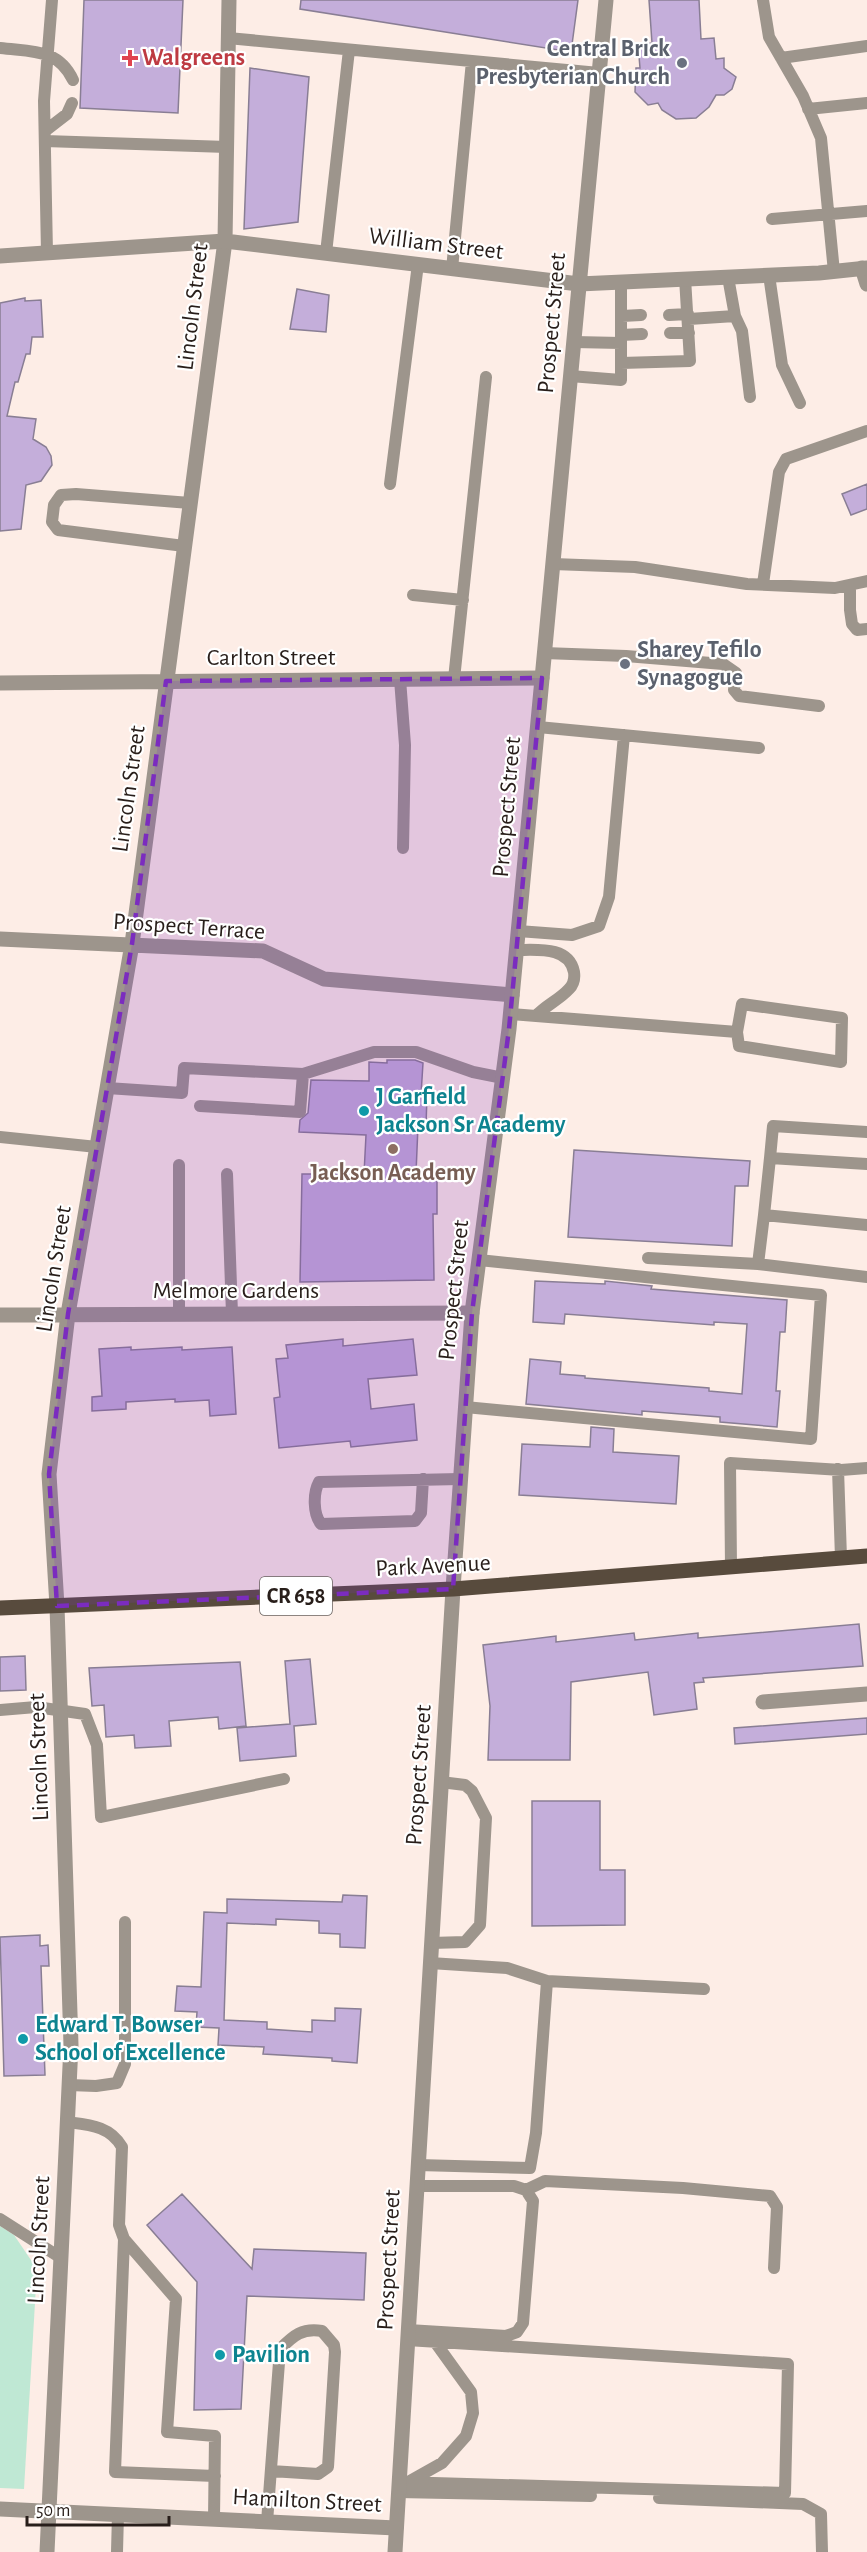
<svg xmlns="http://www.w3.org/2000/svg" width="867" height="2552" font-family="'Alegreya Sans',sans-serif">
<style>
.green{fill:#bfe8d4}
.building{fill:#c4aeda;stroke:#897e94;stroke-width:1.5}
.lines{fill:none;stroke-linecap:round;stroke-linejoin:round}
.service{stroke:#9d958c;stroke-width:12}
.minor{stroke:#9d958c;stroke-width:15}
.tertiary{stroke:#9d958c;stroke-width:15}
.primary{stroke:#584b3d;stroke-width:15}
.marked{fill:#7b2cbf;fill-opacity:0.2;stroke:#7b2cbf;stroke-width:4.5;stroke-dasharray:12 8;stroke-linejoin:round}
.health-dot{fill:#e0444e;stroke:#fff;stroke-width:2}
.worship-dot{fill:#6b7280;stroke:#fff;stroke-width:2}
.culture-dot{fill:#0f9aa8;stroke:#fff;stroke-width:2}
.education-dot{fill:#8d6e63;stroke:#fff;stroke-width:2}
.labels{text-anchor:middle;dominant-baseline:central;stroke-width:4.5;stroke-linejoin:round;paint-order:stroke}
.shield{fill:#fff;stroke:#68625f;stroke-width:1.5}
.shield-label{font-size:22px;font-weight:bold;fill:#281e1a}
.worship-label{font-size:24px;font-weight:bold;fill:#5b616d;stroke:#fff;text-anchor:end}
.health-label{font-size:24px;font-weight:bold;fill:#be3a42;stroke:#fff;text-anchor:start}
.street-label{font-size:24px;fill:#281e1a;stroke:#fff}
.culture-label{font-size:24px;font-weight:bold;fill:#0d838f;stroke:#fff;text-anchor:start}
.education-label{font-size:24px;font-weight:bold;fill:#785e54;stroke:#fff}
</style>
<rect width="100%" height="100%" fill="#fdede6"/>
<path class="green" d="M0,2226L14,2235L37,2269L24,2489L0,2488Z"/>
<path class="building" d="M84,0H183L178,113L80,108Z
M301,0H578L571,52L300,9Z
M649,0H699L701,39L714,38L716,59L724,58V68L736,77L732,89L724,95H716L709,107L696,118L676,119L662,110L658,103L648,105L635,92L636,68H640L638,44L652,43Z
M250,68L309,77L298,222L244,229Z
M297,289L329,295L326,332L290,329Z
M25,298V301L41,300L43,337H32L30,354H26L18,382H15L7,416L36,419L33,439L46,447L51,456L52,465L41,481L26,485L21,529L0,531V303Z
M867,484V509L851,515L842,494Z
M387,1060H415L423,1063L421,1095H427L426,1126H418L416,1173H437V1214H433L434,1280L300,1282L302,1174H364L366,1135L299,1132L300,1120L308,1113L311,1080L369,1081V1062L387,1063Z
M574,1150L750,1161L748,1186H735L732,1246L568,1237Z
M535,1281L605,1284V1281L652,1286L651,1289L787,1300L785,1332H780L776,1391H780L777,1427L720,1422V1417L642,1411V1415L526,1404L530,1359L561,1362L560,1374L585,1376V1378L709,1388V1391L742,1394L747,1324L714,1322V1325L565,1314L564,1324L533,1322Z
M343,1339V1346L413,1339L417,1375L368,1379L371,1409L414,1404L417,1440L351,1447L350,1441L279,1448L274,1398L280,1397L276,1359L288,1358L286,1345Z
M131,1347V1350L182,1347V1350L232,1347L236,1414L210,1416L209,1400L175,1402V1399L126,1402V1409L92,1411V1397L102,1396L99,1349Z
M591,1427L614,1429L613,1452L679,1456L676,1504L519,1495L522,1444L590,1447Z
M859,1624L863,1666L703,1678L704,1682L694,1683L697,1709L654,1715L648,1672L571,1682L570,1760H488L490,1706L483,1645L556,1636V1642L634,1633L635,1640L698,1633V1638Z
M25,1656L26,1690L0,1691V1657Z
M310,1659L316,1724L294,1726L296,1756L240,1761L237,1728L290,1724L285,1661Z
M240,1662L246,1726L219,1729L218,1717L169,1721L171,1746L135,1748L134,1735L106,1737L104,1705L92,1706L89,1668Z
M867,1718V1734L735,1744L734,1728Z
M532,1801H600V1870H625V1925L532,1926Z
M343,1895L367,1896L365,1948L340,1947V1934L319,1933V1921L276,1919V1925L227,1923L224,2020L267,2022V2029L312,2032V2020L335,2021V2008L361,2009L357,2063L332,2061V2058L263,2054L264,2047L218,2045L219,2028L196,2027L197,2012L175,2011L177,1986L201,1987L204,1912L227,1913V1899L342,1902Z
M40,1935V1946L48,1945L49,1966H41L45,2075L4,2076L0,1937Z
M182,2194L252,2269L254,2249L366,2253L364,2300L247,2296L241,2409L194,2410L197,2282L147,2225Z"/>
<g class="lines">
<path class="service" d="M763,0L769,37L803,96L821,138L834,272
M228,38L599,73
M0,48C31,52 58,48 73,80
M781,58L867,46
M808,109L867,103
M45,131L67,114L72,103
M45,141L227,147
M772,219L867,211
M47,253L44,101L52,0
M326,253L349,50
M452,269L472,61
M769,275L782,365L800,403
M728,277L735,316L742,331L750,397
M669,315L688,314
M622,316L641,315
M689,319L735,316
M670,333H689
M621,335L642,334
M574,342L621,343V282
M621,363L690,361L685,278
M570,376L621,380V343
M390,484L418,264
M184,546L58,530L52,522L54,505L61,495L76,494L190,503
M553,564L635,567L747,584L835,588L867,581
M763,584L779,472L786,459L867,431
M850,586V610L852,624L857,630L867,629
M413,595L463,600
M544,653L626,656L723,664L736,673L734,690L739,696L819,706
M400,679L405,745L403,848
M454,679L486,377
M538,727L759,748
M518,931L572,935L599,926L609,897L624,735
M517,950C537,950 569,946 574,972C575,979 574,984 569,989C559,1000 546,1005 536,1016
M511,1014L737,1032L739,1046L841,1062L842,1018L742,1004L737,1032
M107,1088L182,1093L184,1068L303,1074L374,1052H416L473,1072L503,1078
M200,1106L300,1112L303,1074
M0,1137L97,1147
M770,1158L773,1126L867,1132
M867,1164L770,1158L764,1215L867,1225
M227,1174L232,1314
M764,1215L758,1264L867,1277
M648,1258L758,1264
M179,1314V1165
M465,1407L811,1439L821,1295L479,1260
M838,1469L841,1558
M423,1479L421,1513L415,1521L321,1524C313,1514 313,1493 319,1482L460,1479
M731,1567L730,1463L841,1470L867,1468
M0,1710L36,1707L85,1714L97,1745L101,1817L284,1779
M431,1943L465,1942L480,1925L486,1818L472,1791L465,1785L441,1782
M547,1981L704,1989
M69,2085L96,2086L117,2083L125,2064V1922
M67,2122C90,2125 110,2126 122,2147L119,2225L124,2239
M418,2165L530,2168L536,2133L547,1981L507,1968L430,1963
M526,2190L545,2181L683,2188L770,2196L777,2207L774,2268
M0,2219L61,2258
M408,2330L506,2336L517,2332L523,2323L533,2201L526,2190L514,2186H416
M410,2481L442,2463L466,2436L473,2413L471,2392L435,2342
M399,2482L785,2493L788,2364L407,2340
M398,2492L591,2496
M659,2498L803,2504L821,2514L822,2552
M214,2519L215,2436L167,2432L176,2299L124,2239L115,2472L215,2476
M267,2522L280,2349C294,2335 302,2328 322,2331L334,2345L335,2352L328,2467L318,2474L271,2471
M117,2552L118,2514"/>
<path class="minor" d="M862,268L867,284
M0,683L542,678
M0,939L263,951L324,979L512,995
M0,1315L472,1313
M763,1702L867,1694
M0,2509L396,2528
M47,2552L71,2045L57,1606L49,1474L68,1314L132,944L225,241"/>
<path class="tertiary" d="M225,241L229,0
M0,256L225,241L579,284L819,273L867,268
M395,2552L453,1589L472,1313L509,1029L606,0"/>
<path class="primary" d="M0,1608L453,1589L867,1556"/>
</g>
<path class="marked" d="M542,678L509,1029L472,1313L453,1589L57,1606L49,1474L68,1314L132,944L166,681Z"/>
<path class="health-dot" d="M127 49h6v6h6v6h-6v6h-6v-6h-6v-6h6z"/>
<g class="worship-dot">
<circle cx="682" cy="63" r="6"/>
<circle cx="625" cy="664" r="6"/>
</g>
<g class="culture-dot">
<circle cx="364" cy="1111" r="6"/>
<circle cx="23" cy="2039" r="6"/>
<circle cx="220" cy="2355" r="6"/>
</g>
<circle class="education-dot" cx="393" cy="1149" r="6"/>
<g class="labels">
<rect class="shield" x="260" y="1577" width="72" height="38" rx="4.5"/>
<g class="shield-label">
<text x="296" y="1596">CR 658</text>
</g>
<g class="worship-label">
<text x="670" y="49">Central Brick<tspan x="670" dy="28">Presbyterian Church</tspan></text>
<text x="637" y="650" text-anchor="start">Sharey Tefilo<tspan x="637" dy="28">Synagogue</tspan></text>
</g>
<g class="health-label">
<text x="142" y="58">Walgreens</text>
</g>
<g class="street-label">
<text transform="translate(436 244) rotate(7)">William Street</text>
<text transform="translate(193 307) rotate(-83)">Lincoln Street</text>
<text transform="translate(552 323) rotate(-85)">Prospect Street</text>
<text x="271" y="658">Carlton Street</text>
<text transform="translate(129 789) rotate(-82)">Lincoln Street</text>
<text transform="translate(507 807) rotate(-85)">Prospect Street</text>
<text transform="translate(189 927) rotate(4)">Prospect Terrace</text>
<text transform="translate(54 1269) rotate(-81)">Lincoln Street</text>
<text transform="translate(454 1290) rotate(-84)">Prospect Street</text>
<text x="236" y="1291">Melmore Gardens</text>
<text transform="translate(433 1566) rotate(-3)">Park Avenue</text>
<text transform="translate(39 1757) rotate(-92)">Lincoln Street</text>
<text transform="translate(419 1775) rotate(-86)">Prospect Street</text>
<text transform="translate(39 2240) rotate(-87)">Lincoln Street</text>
<text transform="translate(389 2260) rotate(-87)">Prospect Street</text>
<text transform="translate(307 2501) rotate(3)">Hamilton Street</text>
</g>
<g class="culture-label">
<text x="376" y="1097">J Garfield<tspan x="376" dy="28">Jackson Sr Academy</tspan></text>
<text x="35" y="2025">Edward T. Bowser<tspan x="35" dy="28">School of Excellence</tspan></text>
<text x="232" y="2355">Pavilion</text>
</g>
<g class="education-label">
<text x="393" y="1173">Jackson Academy</text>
</g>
</g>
<path d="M27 2516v9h142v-9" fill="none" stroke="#281e1a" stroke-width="3"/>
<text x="36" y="2516" font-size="18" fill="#281e1a" stroke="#ffffff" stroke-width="4.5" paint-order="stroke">50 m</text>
</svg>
